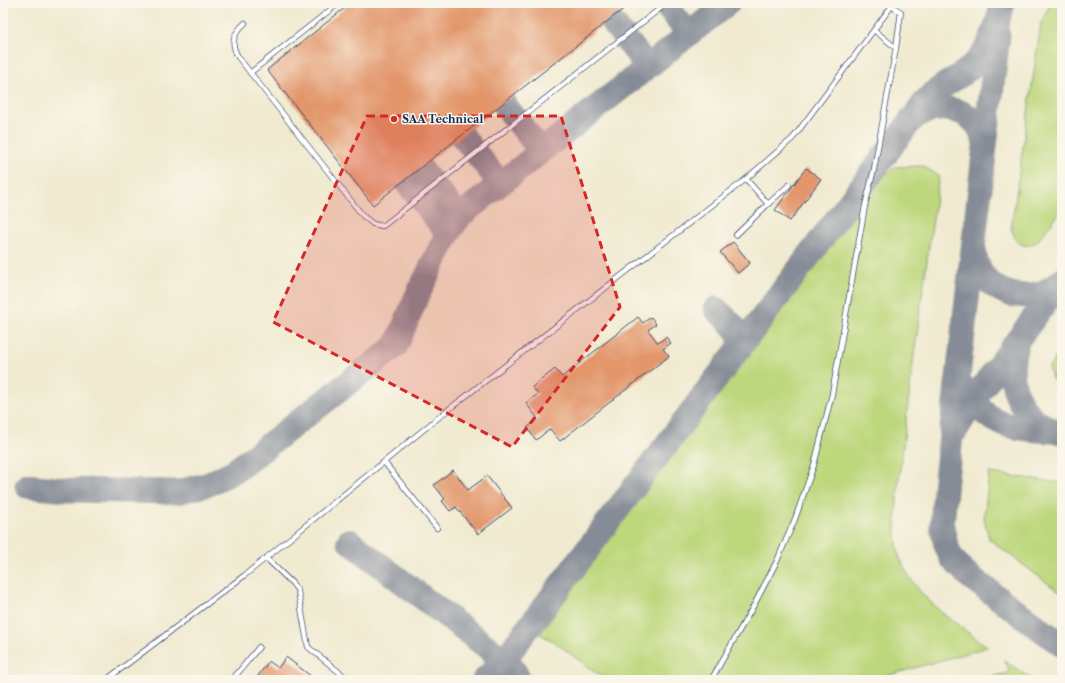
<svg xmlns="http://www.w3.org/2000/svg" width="1065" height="683" font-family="'Libre Caslon Text',serif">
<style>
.green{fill:#bdd77c;stroke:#6c836d}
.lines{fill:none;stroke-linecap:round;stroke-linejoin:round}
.taxiway{stroke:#868c97;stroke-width:25}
.building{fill:#e2966a}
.lane-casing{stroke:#3b4b6f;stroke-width:6}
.lane{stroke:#fff;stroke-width:4.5}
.marked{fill:#d62828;fill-opacity:0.2;stroke:#d62828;stroke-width:3;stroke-dasharray:8 5;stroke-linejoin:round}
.poi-dot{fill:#c8321e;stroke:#fbf7ec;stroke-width:1.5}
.labels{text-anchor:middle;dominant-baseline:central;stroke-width:3;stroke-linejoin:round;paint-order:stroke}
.poi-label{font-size:11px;font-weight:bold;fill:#1b2f5e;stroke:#fbf7ec;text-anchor:start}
</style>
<rect width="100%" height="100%" fill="#fbf7ec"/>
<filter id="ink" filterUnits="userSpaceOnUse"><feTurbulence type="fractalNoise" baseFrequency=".025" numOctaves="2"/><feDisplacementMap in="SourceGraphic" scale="8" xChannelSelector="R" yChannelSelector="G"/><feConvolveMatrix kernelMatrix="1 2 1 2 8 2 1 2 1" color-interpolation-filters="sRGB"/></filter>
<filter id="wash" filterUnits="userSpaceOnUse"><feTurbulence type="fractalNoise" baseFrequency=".012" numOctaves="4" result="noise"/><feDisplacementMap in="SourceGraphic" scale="16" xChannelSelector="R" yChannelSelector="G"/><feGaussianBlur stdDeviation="0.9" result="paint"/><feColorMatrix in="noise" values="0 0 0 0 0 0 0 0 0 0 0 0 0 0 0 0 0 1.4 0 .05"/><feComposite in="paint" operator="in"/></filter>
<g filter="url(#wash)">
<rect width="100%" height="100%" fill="#f0ead0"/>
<path class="green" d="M1051,3H1062V209L1037,242L1026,246L1017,242L1011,229L1041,23Z
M923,166L939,176C926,269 912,362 902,455C899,481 891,534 900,558C916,599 954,622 988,647L872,680H606L553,641L540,634L738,366L885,175L895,167Z
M1062,349V389L1052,379L1049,367Z
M989,473L1062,483V594L989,539L984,519Z
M1004,660L1033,680H980L1010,672Z"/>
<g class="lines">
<path class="taxiway" d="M664,3L689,34
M610,19L647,66
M998,35L946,479L942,527L946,545L952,559L970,577L1062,645
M503,103L541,151
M911,120C938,98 981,109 985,146
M462,136L500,183
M420,168L459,217
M405,180L448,233
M974,249C977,292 1027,310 1058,283
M716,309C726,319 744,332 740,348
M1016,345C1006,380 1016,416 1053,430
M964,388C990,431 1017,428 1062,432
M956,430L979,392L1062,280
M27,486L66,490L178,492L209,484L236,470L396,346L416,298L441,247L452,227L461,215L728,3
M349,541L504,660L512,667L518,678
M484,680L504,660L925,102C935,89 949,83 962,74C988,57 995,32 1003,3"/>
</g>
<g id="blocks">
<path class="building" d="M351,3H631L373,205L267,70Z
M806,168L821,179L790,221L775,210Z
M733,242L750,263L738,273L720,252Z
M638,317L643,323L651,317L656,324L648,330L658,343L666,337L671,343L663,349L669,356L560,441L550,429L536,440L527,428L538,419L526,403L538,394L532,387L555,369L562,377Z
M453,470L468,490L487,476L512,508L478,534L456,507L450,511L442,501L445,499L434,485Z
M286,657L316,680H255L269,661L278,668Z"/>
</g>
</g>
<g filter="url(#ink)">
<use href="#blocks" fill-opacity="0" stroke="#3b4b6f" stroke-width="1"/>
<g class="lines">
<defs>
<path id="lane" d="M887,3L901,12L896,48
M245,23C233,34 230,43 238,57L363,216L373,224L383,226L667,3
M250,73L339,3
M768,204L789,185
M736,235L768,204L746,179
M384,462L437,528
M266,558L292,583L298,591L308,647L349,680
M106,680L245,575L444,413L746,179L793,138L894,3
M232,680L259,647
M711,680L754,605L777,561L795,519L814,465L832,394L865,206L874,169L896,48L874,30"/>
</defs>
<use href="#lane" class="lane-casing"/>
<use href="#lane" class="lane"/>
</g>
</g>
<path class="marked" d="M367,116H561L620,307L512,447L273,322Z"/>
<circle class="poi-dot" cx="394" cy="119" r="4"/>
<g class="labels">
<g class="poi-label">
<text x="402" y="119">SAA Technical</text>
</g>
</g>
<rect width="1065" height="683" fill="none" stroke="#fbf7ec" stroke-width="16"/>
</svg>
